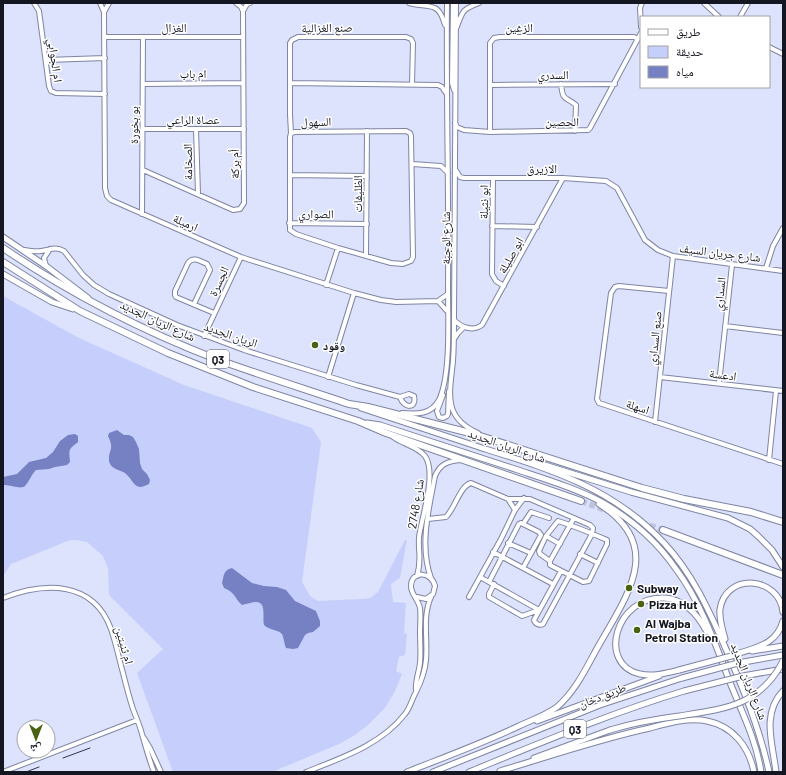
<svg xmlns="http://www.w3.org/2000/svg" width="786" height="775" font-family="Barlow,'Noto Naskh Arabic',sans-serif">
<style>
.green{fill:#c6cffc}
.water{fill:#7681c4}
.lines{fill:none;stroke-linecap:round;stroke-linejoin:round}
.highway-tunnel{stroke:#bfc3dc;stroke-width:6;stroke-dasharray:6 3;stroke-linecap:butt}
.minor-casing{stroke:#7f85a2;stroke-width:6}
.major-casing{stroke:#7f85a2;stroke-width:7}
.highway-casing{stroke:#7f85a2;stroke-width:8}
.minor{stroke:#fff;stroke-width:4}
.major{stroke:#fff;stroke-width:5}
.highway{stroke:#fff;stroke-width:6}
.tram{stroke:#333643;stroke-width:1}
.major-bridge-casing{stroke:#7f85a2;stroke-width:7;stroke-linecap:butt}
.major-bridge{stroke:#fff;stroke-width:5}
.poi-dot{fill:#4a6313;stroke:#fff;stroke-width:1.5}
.labels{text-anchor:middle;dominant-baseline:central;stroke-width:3;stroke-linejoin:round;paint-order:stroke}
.shield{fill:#fff;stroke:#5a5c64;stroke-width:1}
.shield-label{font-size:11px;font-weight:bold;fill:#141621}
.street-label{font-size:12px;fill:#141621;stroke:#fff}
.poi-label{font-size:12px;font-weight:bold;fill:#141621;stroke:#fff;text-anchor:start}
</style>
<rect width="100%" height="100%" fill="#dde2fd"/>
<path class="green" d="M3,296L79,338L184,385L312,428L321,442L302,582L310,596L318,601L361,599L370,598L378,592L405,540H407L400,578L391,584L393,602L406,603L404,633L407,634L405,655L399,657L396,671L402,674L395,691L385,708L368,725L355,735L339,744L272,772H173L137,673L163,649L109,595L108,568L103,556L87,542L76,540H70L11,564L3,576Z"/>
<path class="water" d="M117,430L124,435H129L133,437L136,442L139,449L140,463L142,469L147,474L150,480L149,484C146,485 143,487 140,487C134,486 132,480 128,476C123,469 111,471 109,461C108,450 115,450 108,436L109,433Z
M75,434L78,436V442C68,450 69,449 70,462L67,465L55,467L49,469L36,470C31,475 29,482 25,486C20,490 10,484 3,485V477L17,474L29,462L46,458L53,452L60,441L68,435Z
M232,568L252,583L264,586L277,587L286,590L295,601L316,611L320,621V626L313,632L308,633L305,635L298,648L293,649L286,648C284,644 284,638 282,634C279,630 269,630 264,625C262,618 267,602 256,602C252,602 247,604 242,605C235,599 235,592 224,588L222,583C224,576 223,570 232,568Z"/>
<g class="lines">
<path class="highway-tunnel" d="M581,501L608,511
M624,517L663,530"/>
<defs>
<path id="minor" d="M34,3L39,11L49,86L51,91L56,93L105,94
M100,3L104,12L105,188L107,196L111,200L241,257L354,293L381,300L396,302L438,301L448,294
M236,3L241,7L243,11
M409,3C430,9 438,0 445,25
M453,3L452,83L454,90
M456,3L454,320C454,334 454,348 453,361C450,393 442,417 478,433
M704,3L719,17
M104,12L109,3
M740,17L748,3
M641,27L640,8L642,3
M456,29C463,11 461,10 479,3
M104,37H243
M769,47L783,54
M46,60L105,58
M290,83V115L291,133L290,137V230L296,234L338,248L391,263L403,264L411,261L413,257L411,136L410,133L406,131L295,132L291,133
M143,84L243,83
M412,84L413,43L411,39L406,37H298L292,40L290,43V83L438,85L442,87L446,93
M561,84C563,102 565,96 576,105L575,131
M491,85L615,84
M455,123L457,127L464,130L490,132L588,130L590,128L641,33
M143,129H244
M196,129L198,194
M490,132V43L494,38L500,37H634L638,39
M412,164L441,166L448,173
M455,169L460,177L464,178H563L606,181L617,188L645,240L658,250L673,256L783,271
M143,170L233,210L240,209L244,203L243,11L247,4L250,3
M290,175L367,176
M493,179L492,274L496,281L504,286
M142,214L143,37
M289,223L367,224
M492,226L537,227
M24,250C30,251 36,252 41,251C50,250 55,246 64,251L83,275L94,285L109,294L177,325L244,350L356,385L400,397L409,394L414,396C417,409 404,409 400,397
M366,256L367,131
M46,266L44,258L50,249
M766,268L773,246L783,228
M326,285L338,248
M669,291L619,286L615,287L611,293L597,399L599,403L783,464
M438,301L447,311
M194,304L210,270L207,264C200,261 193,256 188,263L175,291V295L176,297L214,313
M454,320C461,327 473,332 482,325L563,178
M725,326L783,333
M204,336L241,257
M454,339L458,333L464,327
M328,377L354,293
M660,377L783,391
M719,383L732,265
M443,395L437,411L439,417L443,418L447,416L448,414L449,391
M402,413C417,414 431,415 439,400C451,375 448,318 448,289C449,193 446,98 447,3
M655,422L673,256
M393,437C402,444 417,446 425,456C437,473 422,516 419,537C418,552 422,560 417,576
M769,460L776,391
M508,499H530L590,525L593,528L592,534L543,624C540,626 535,624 534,620L561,571
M428,519L446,517C455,508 460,486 471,483L508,499L515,510
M523,524L531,512L549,518
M546,536L558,521C574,526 591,533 607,540V544L589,581L583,582L550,565V561L574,518
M508,543L531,553
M493,552L553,584
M580,554L598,563
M550,561L540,554L539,551L546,536L560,544
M480,577L539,610
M431,578C419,546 429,508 435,476C440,464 448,461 461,460
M489,582L519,524L521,523L539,532L541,535L523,568
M494,584L489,594V597L522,616L539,610
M469,597L501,539L515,510L524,498
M3,598C44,582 93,580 111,629C116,643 119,659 123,673C126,685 129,697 133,709C136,717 140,726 142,734C146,748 149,759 154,772
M416,690C415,681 419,672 420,663C421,653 420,642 420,632C420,624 421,615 420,608C418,599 410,593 411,585C412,570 432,572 435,586L433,594L426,599L417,597
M144,738L150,748L161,772
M3,772L137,720
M306,772C341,758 381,745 405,714C410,708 412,699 416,692C421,682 425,672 426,660C428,639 422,617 431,597"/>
<path id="major" d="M3,237L46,266L88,298
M3,274L52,302L73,309
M361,408C400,421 440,434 479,447C549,469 612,487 664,543C692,573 709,610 725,647C743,687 760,729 769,772
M367,423L380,425C426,440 472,455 518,470C545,479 581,490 605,504C632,520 658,543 676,569C699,600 713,637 726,672C738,705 756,737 761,772
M532,461L631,492L728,518L750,529L758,536L772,550L783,567
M725,639C722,629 719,619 720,609C726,572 779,576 783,612
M752,651L783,646
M737,654C757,647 777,644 783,621
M738,663L783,655
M679,670C667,673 652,677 640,674C597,665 615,596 664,598C685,599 698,615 707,632
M743,676L783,669
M537,721L659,676
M534,758L610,730
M500,771C550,756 599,739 650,728C668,723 689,717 707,721C733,726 749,747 754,772
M407,772C445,757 483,743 519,726C532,720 546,715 557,707C576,691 587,666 599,645C628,594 665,545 599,504
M433,772L600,705L682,678
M469,772C540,743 611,713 684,691
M776,772C773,745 761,714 783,691"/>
<path id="highway" d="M3,248C68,292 143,331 216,359C260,375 305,389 349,404L368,407L474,434L642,488L684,499L751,512L783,522
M3,262L80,311L168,353L253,387L358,421L386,433L581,501
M663,530L783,575"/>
</defs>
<use href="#minor" class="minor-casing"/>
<use href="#major" class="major-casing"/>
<use href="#highway" class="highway-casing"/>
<use href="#minor" class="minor"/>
<use href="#major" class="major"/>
<use href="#highway" class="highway"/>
<path class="tram" d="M63,758L90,748
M26,772L39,767"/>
<defs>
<path id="major-bridge" d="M679,670L735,655
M682,678L738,663
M684,691L743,676
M610,730C633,723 656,719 679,716C724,709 760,706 783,661"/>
</defs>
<use href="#major-bridge" class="major-bridge-casing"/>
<use href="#major-bridge" class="major-bridge"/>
</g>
<g class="poi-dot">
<circle cx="315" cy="345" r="4"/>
<circle cx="629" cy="588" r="4"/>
<circle cx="641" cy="604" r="4"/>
<circle cx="637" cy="630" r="4"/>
</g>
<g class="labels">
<g class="shield">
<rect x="207" y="350" width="22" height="18" rx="3"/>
<rect x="564" y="720" width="22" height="18" rx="3"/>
</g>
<g class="shield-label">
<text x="218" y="359">Q3</text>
<text x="575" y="729">Q3</text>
</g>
<g class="street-label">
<text x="174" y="27">الغزال</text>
<text transform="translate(327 27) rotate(-1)">صنع الغزالية</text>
<text x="519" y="27">الزغين</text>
<text transform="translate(56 60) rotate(82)">ام الجوابي</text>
<text x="193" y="73">ام باب</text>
<text x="553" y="74">السدري</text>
<text x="193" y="119">عصاة الراعي</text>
<text transform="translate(316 121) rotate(-1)">السهول</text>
<text x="562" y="121">الحصين</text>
<text transform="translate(133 125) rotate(-90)">بو بخورة</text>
<text transform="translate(187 162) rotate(-91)">الصخامة</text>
<text transform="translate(234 164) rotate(-90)">أم بركة</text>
<text x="542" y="168">الازيرق</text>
<text transform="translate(357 194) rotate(-90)">الظليفات</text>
<text transform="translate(483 202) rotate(-89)">ابو نثيلة</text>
<text transform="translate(316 213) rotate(1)">الصواري</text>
<text transform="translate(186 222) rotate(24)">ارميلة</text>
<text transform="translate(445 238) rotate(-90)">شارع الوجبة</text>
<text transform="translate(720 252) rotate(7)">شارع جريان السيف</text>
<text transform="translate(510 255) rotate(-61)">ابو صليلة</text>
<text transform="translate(218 281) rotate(-65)">الجسرة</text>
<text transform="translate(719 294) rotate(-84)">السداري</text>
<text transform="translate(158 320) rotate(25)">شارع الريان الجديد</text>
<text transform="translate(231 334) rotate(19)">الريان الجديد</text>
<text transform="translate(654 338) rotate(-84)">صنع السداري</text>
<text transform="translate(723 374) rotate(7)">ادعسة</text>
<text transform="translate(638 406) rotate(18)">اسهلة</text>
<text transform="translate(507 445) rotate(19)">شارع الريان الجديد</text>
<text transform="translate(415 504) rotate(-81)">شارع 2748</text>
<text transform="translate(125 645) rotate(74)">ام ثنيتين</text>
<text transform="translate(750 681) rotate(69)">شارع الريان الجديد</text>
<text transform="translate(602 695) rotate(-21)">طريق دخان</text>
</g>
<g class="poi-label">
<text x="323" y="345">وقود</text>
<text x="637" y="588">Subway</text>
<text x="649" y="604">Pizza Hut</text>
<text x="645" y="623">Al Wajba<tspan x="645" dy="14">Petrol Station</tspan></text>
</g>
</g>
<rect width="786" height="775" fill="none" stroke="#141621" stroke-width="8"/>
<rect x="640" y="16" width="130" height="72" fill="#ffffff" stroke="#a1a2a6"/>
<rect x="648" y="29" width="20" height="6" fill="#ffffff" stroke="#a1a2a6"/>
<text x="676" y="36" font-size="12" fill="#141621">طريق</text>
<rect x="648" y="46" width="20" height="12" fill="#c6cffc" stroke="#a1a2a6"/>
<text x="676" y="56" font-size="12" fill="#141621">حديقة</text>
<rect x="648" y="66" width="20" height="12" fill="#7681c4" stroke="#a1a2a6"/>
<text x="676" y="76" font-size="12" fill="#141621">مياه</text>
<g transform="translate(36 739) rotate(180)"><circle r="19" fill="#ffffff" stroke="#a1a2a6"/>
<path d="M0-3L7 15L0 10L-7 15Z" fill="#4a6313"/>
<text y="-6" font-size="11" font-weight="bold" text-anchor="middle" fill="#141621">ش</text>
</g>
</svg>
